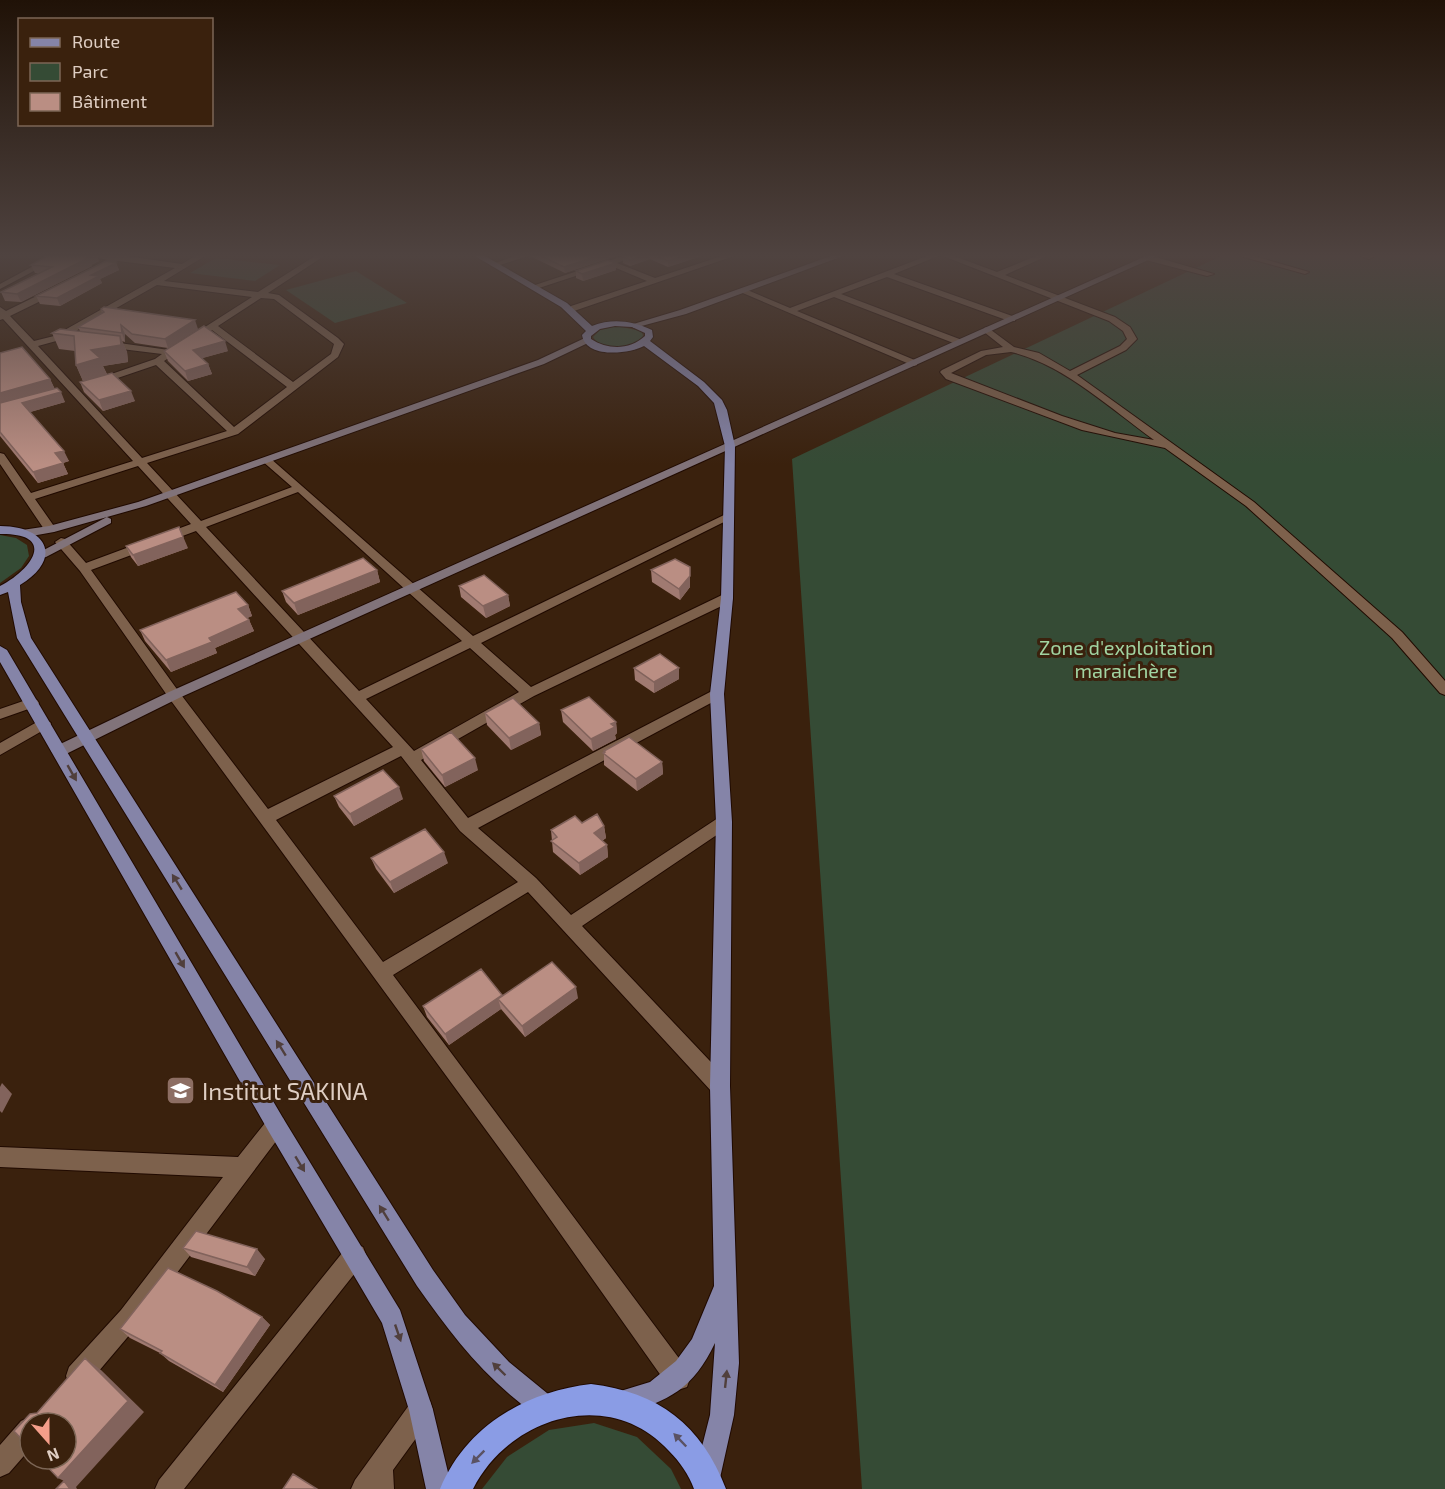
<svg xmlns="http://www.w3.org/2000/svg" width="1445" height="1489" font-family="'Exo 2',sans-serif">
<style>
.green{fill:#354b35}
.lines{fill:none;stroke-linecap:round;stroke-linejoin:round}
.street-casing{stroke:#200a00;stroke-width:2}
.secondary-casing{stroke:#200a00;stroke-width:2}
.primary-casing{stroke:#200a00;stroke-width:2}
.highway-casing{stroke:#200a00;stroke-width:2}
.street{fill:#7d614c;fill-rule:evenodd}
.secondary{fill:#81737a;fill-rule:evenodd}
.primary{fill:#8584a8;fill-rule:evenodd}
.highway{fill:#8a9ce5;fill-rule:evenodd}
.wall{fill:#a07a71}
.shaded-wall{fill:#82635c}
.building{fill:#ba8e83;stroke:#82635c;stroke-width:1.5}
.oneway{fill:#503f3c}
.oneway2{fill:#5a5263}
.labels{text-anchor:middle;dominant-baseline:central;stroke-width:6;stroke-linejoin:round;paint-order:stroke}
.park-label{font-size:20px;fill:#a1d4a2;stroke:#3a210d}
.near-poi-label{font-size:24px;fill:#dfcec3;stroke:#3a210d;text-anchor:start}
</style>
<rect width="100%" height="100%" fill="#3a210d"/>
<path class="green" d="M1221,256H1445V1489H862L792,459Z
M216,258L280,265L255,281L190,273Z
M356,271L407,303L335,323L286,290Z
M617,326L641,331L643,335L642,339C630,348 602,352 593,337L600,330Z
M0,535L16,538L27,545L29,556L21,568L0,583Z
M594,1423L637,1437L671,1469L681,1489H482L507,1457L549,1430Z"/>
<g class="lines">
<defs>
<path id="street" d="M52,256H62L0,289V284Z
M88,256H126L182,264L195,256H205L164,281L258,292L315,256H324L268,293L279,295L338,338L344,344L338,357L238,434L147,463L201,521L292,487L261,460L262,458H270L473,636L724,515H732L734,517L481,643L531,687L722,595H732L733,598L732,601L534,696L421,760L468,818L712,691H722L724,694L722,697L478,828L536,878L571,915L718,818H730L732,822L730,826L582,926L727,1079L730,1086L727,1093L720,1095L713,1093L528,892L393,975L687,1369L690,1378L687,1387L678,1390L669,1387L516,1171L169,698L80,571L55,542L61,538L65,539L86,563L191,524L138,466L35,499L56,529L54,532H46L0,464V453L4,454L31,493L133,461L3,319L0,320V307L6,311L51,289H57V293L10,316L34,341L54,336L175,268L118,261L94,272H91V268L108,260ZM157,285L252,297L169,350L105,341L100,344L105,347L162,354L155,359L94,380V384H100L156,365L227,431L142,458L38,346L60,340ZM261,298L274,299L334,344L331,354L293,382L218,326ZM212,330L287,387L234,427L164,361ZM298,492L462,641L359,691L206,527ZM196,531L393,747L268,809L179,692L91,570ZM470,648L519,692L414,751L366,699ZM401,756L460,831L518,882L383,962L276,820Z
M515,256H528L494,267L490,265Z
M623,256H635L617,263L655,278L722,256H734L574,311L571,310V306L647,281L609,265L536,289L529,287Z
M927,256H938L894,274L1015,317V321H1009L887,277L841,294L962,340V344H956L834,297L797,311L917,361V365L914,366L738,291L745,289L790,308Z
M943,256H954L997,272L1036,256H1047L1005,275L1115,317L1130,327L1137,339L1126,350L1077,375L1254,502L1402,632L1445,681V695L1440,693L1392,638L1246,506L1165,448L1082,430L946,379L940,372L942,370L981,351L1003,347L984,332V328L987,327L1014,347L1039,353L1070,371L1120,346L1127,339L1123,331L1109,321ZM1011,352C1063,364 1111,409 1154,440L1115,433L1062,416L951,373L986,355Z
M1146,256H1152L1214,274L1207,276L1146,260Z
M1240,256H1254L1309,272L1305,274Z
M1361,256H1372L1373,257L1369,259Z
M32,698L37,700L39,703L37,706L0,719V709Z
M44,718L51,723L49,727L0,755V743Z
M276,1115L283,1118L286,1125L283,1132L137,1326L87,1385L78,1388L69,1385L66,1376L69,1367L121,1310L223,1177L0,1167V1147L238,1157L269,1118Z
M355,1244L363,1247L366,1255L363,1263L184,1489H155L159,1480L347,1247Z
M421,1398L430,1401L433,1410L430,1419L393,1470L394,1489H351L355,1480L412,1401Z
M30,1417L40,1423H30V1449L9,1473L0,1477V1445L21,1421Z"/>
<path id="secondary" d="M831,256H843L686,314L634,328L630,325L680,310Z
M1146,256H1157L179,698L64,755L59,756L51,751L54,747L169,692Z
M587,337L592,340L590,342L544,364L146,506L54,532L26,537L20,533L22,530L49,526L138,502L538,360Z
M107,517L111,519V523L46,557L42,558L36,554Z"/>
<path id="primary" d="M475,256H485L567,303L592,326C613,318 632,321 652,330L653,337L650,341L704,382L722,400L727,410L735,446L733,598L724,694L732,822L730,1086L739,1363L734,1415L720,1478L716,1487L712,1489L698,1487L694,1478L710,1415L715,1343C693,1389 669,1401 623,1414L614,1411L611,1402L614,1393L650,1382L676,1361L692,1339L714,1286L710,1086L716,822L710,694L721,598L725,446L714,403L698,386L644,346C629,354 586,359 582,335L586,331L561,307ZM615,326L632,327L645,333V336C630,350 608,350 591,339V336L600,329Z
M0,526C47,526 64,558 20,585L21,602L31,638L433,1270L465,1315L509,1362L553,1398L556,1407L553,1416L544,1419C532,1415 524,1406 514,1398C475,1366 446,1327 417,1286L17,638L8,592L0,595V586C33,569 57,533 0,534Z
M0,646L7,650L283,1118L400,1310L433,1410L452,1489H426L409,1410L382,1323L269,1132L0,662Z"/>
<path id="highway" d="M591,1384C658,1392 702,1425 726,1489H694C689,1475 680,1462 669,1451C610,1386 510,1416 473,1489H440C466,1426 525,1392 591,1384Z"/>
</defs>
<use href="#street" class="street-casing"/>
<use href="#secondary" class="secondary-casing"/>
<use href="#primary" class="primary-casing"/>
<use href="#highway" class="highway-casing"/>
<use href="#street" class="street"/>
<use href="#secondary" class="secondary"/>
<use href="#primary" class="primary"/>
<use href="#highway" class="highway"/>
</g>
<path class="wall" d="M47,256H97L99,261L91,265L92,266L21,302L5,301L1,292L39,273H35L31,265Z
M530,256H616L565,273Z
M626,256H701L668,267L650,259L630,266L623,263V257Z
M116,263L119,270L100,279L102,283L60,306L40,304L36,296Z
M616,263V270L583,281L576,278V271Z
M101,309L198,329L168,348L135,343L125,334V342L122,341L127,352L128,362L103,366L107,374L135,401L103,411L84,392L80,382L83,381L76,365L75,351L59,349L52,333L80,331L78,327L102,313Z
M164,351H228L202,358L208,364L212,374L188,381L168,361Z
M0,353L50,379L54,388L65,402L30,412L69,461L63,463L68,474L38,483L0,436Z
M126,546L188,548L138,566L131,557Z
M690,567V587L680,600L652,582L651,570Z
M377,570L380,582L298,615L286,602L282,591Z
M459,586L508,595L510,606L486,618L461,597Z
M248,605L252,616L247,618L249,620L254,631L215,648L217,653L171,672L145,641L140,630Z
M634,668L679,679L654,693L635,680Z
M561,710L616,722L617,733L615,735L616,739L593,751L563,722Z
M485,713L539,723L541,735L511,750L487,725Z
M421,749L478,770L445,787L424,761Z
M604,751L662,762L663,774L637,791L604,765Z
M334,796L403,799L354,826L339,807Z
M582,823L604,826L606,838L602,841L607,845L608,857L580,875L553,852L551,830Z
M371,858L448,863L394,893L376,869Z
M502,995V997L578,998L525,1037L501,1009L449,1045L427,1017L423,1006Z
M183,1248L265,1259L255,1276L191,1257Z
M262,1317L270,1325L223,1392L169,1361L160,1353L130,1338L120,1329Z"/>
<path class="shaded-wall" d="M89,256H97L99,261L91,265L92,266L21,302L17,294Z
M598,256H616L565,273L564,267Z
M642,256H650V259L630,266V260Z
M683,256H701L668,267V261Z
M116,263L119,270L100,279L102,283L60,306L57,298L91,275Z
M616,263V270L583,281L582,274Z
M195,320L198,329L168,348L165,339Z
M121,325L125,334V342L122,333Z
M120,336L127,352L128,362L103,366L107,375L83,381L76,365L91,350Z
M225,341L228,351L196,360L193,350Z
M208,364L212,374L188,381L185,371Z
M50,379L55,389L0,405V393Z
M131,391L135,401L103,411L99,400Z
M61,392L65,402L27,413L22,403Z
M64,451L69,461L63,463L68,474L38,483L33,472L55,453Z
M179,527L188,548L138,566L133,555Z
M377,570L380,582L298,615L294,603Z
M690,576V587L680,600L679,589Z
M508,595L510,606L486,618L483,606Z
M248,605L252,616L243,620L238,609Z
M249,620L254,631L215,648L217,653L171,672L166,660L209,638Z
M679,668V679L654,693V682Z
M616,722L617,733L615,735L616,739L593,751L591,739Z
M539,723L541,735L511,750L509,738Z
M475,758L478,770L445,787L442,775Z
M662,762L663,774L637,791L636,779Z
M399,787L403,799L354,826L350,814Z
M604,826L606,838L595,845L594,833Z
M607,845L608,857L580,875L579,863Z
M444,852L448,863L394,893L390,882Z
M576,987L578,998L525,1037L522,1026Z
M502,995L505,1006L498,999L501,1009L449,1045L445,1034Z
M2,1083L12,1094L2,1113L0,1111V1087Z
M257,1249L265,1259L255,1276L247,1267Z
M262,1317L270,1325L223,1392L215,1385Z
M85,1358L101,1370L144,1412L76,1487L77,1489H70L64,1481L58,1478Z"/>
<path class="building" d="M47,256H89L86,257L88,258L17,294L1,292L52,267L31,265Z
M541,256H598L564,267Z
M626,256H642L630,260L623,257Z
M656,256H683L668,261Z
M608,260L616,263L582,274L576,271Z
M106,261L116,263L91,275L99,276L57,298L36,296Z
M104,307L195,320L165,339L132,334L121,325L122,333L78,327L104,312L101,309Z
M204,326L225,341L193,350L208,364L185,371L164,351Z
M60,329L120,336L121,345L91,350L100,358L76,365L74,336L52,333Z
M22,347L50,379L0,393V353Z
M112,373L131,391L99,400L80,382Z
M57,388L61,392L22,403L64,451L55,453L63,463L33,472L0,432V403Z
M179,527L183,537L133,555L126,546Z
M363,558L377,570L294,603L282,591Z
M675,559L690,567V576L679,589L651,570Z
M484,575L508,595L483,606L459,586Z
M236,592L248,605L238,609L249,620L209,638L212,642L166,660L140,630Z
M660,654L679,668L654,682L634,668Z
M589,697L616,722L611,724L615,727L591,739L561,710Z
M513,698L539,723L509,738L485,713Z
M451,732L475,758L442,775L421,749Z
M629,737L662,762L636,779L603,753L605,752L604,751Z
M383,770L399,787L350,814L334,796Z
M597,814L604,826L594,833L607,845L579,863L551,841L557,837L551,830L575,816L582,823Z
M425,829L444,852L390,882L371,858Z
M552,962L576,987L522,1026L498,999Z
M481,969L502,995L445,1034L423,1006Z
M196,1231L257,1249L247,1267L183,1248Z
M168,1268L217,1291L262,1317L215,1385L160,1353L162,1351L120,1329Z
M85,1358L128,1401L58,1478L40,1459H66V1423H30V1448L14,1431L30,1414L37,1413Z
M293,1474L317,1489H283Z
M64,1481L70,1489H56Z"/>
<defs><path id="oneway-solid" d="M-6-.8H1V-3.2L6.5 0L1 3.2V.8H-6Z" transform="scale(1.5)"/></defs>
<g class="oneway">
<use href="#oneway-solid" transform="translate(72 773) rotate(60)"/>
<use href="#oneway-solid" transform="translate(177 882) rotate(-122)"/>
<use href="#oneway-solid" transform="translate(180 960) rotate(60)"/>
<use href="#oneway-solid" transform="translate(281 1048) rotate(-122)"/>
<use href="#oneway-solid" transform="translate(300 1164) rotate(59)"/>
<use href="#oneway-solid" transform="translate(384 1213) rotate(-122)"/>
<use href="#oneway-solid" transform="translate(398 1333) rotate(71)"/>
<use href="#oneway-solid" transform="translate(499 1369) rotate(-136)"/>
<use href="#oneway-solid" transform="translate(726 1379) rotate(-84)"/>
</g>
<g class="oneway2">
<use href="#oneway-solid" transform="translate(680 1440) rotate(-134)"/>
<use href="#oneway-solid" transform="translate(478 1457) rotate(135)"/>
</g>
<linearGradient id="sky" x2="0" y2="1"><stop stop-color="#201207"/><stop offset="0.55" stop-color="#4f4340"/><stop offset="1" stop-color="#4f4340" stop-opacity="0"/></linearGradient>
<rect width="1445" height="465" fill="url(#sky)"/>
<defs>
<symbol id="school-square" viewBox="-11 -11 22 22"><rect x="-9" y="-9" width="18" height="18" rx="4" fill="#8d6e63" stroke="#3a210d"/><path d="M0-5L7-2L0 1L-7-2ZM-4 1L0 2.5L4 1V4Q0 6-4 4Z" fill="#fff"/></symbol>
</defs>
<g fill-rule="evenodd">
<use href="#school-square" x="164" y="1074" width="33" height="33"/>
</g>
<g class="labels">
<g class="park-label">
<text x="1126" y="647">Zone d'exploitation<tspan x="1126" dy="23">maraichère</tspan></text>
</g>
<g class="near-poi-label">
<text x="202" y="1090">Institut SAKINA</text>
</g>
</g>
<rect x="18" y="18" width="195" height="108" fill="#3a210d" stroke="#7c6656" stroke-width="1.5"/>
<rect x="30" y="38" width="30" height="9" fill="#8584a8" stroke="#7c6656" stroke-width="1.5"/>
<text x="72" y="48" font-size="18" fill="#dfcec3">Route</text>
<rect x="30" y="63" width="30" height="18" fill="#354b35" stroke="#7c6656" stroke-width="1.5"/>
<text x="72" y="78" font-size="18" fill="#dfcec3">Parc</text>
<rect x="30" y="93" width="30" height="18" fill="#ba8e83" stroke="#7c6656" stroke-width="1.5"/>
<text x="72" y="108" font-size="18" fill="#dfcec3">Bâtiment</text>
<g transform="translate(48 1441) rotate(159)"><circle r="28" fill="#3a210d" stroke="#7c6656" stroke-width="1.5"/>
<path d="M0-4.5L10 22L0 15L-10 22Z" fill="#f49e8a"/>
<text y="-9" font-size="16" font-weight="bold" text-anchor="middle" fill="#dfcec3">N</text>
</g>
</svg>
